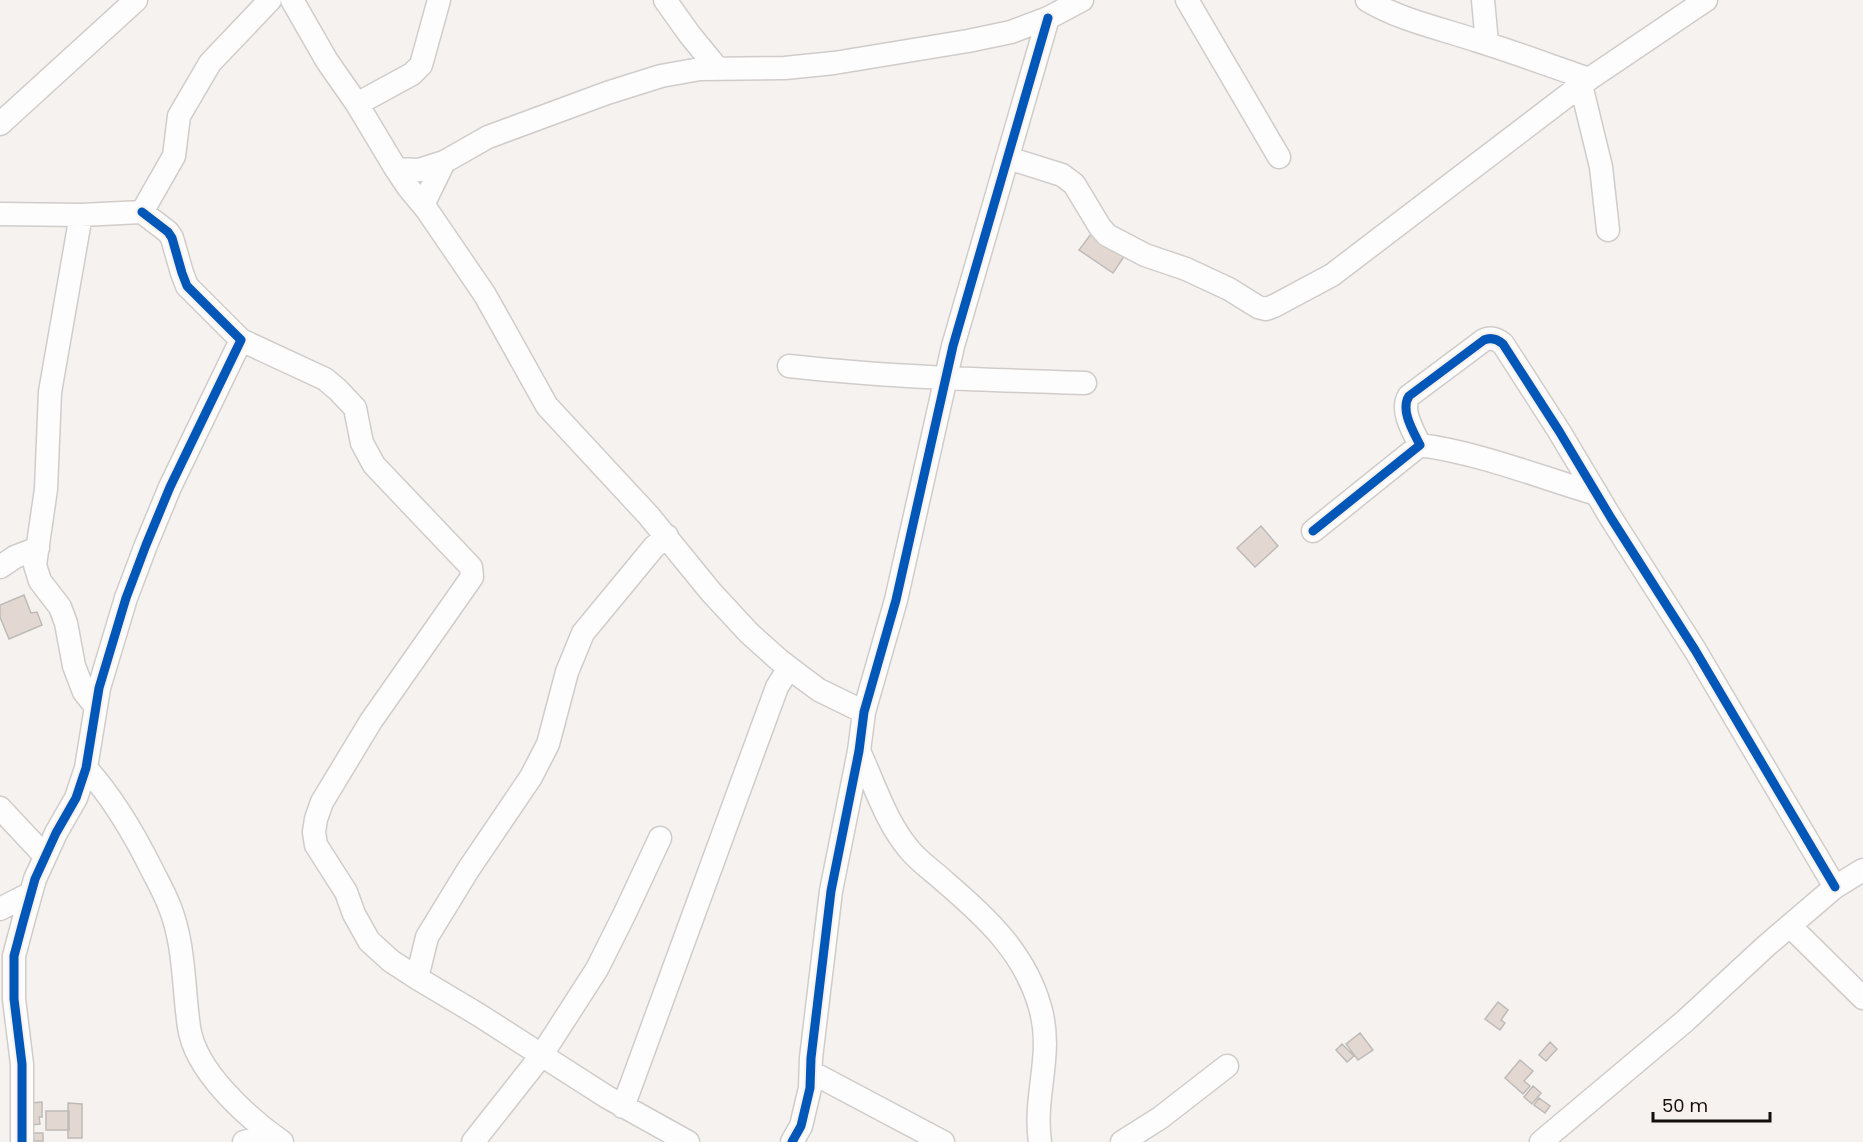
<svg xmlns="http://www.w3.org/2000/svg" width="1863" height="1142" font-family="Poppins,sans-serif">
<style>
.building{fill:#e2d8d1;stroke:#bdbab8;stroke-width:1.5}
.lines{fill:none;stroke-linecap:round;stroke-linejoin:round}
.minor-casing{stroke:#d0ccca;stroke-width:25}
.minor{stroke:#fefdfd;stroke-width:22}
.cycleway-casing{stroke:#f9f1ec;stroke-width:13}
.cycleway{stroke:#0057b8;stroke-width:9}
</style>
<rect width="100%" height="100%" fill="#f6f2ef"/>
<path class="building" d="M1094,230L1127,252L1113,273L1079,250Z
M1261,526L1278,546L1255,567L1237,548Z
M24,595L31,613L37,612L42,625L9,639L0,617V605Z
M1498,1002L1508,1010L1501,1020L1505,1023L1500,1030L1485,1019Z
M1360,1033L1373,1050L1358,1060L1346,1044Z
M1550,1042L1557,1049L1546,1061L1539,1055Z
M1342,1044L1354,1056L1347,1062L1336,1050Z
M1520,1060L1533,1071L1524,1081L1530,1086L1523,1094L1505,1078Z
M1533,1086L1541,1093L1532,1104L1524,1097Z
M1539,1098L1550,1106L1545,1113L1534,1105Z
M42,1102V1117H39L40,1124L32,1125L31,1103Z
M68,1103L82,1104V1138H68Z
M46,1111H69V1130H46Z
M33,1133H43V1141H34Z"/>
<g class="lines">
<defs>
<path id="minor" d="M292,0L327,61L357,104L396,169L408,187L427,210L485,295L547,406L649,516L711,592L749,633L779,660L804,679L819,690L864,712
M665,0L690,35L717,68
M1187,0L1279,157
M1367,0C1400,20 1439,28 1475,40C1514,52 1551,66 1589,79
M1483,0L1487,43
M1581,85L1601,167L1608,230
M357,104L412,74L421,65L439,0
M0,124L136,0
M1008,158L1062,175L1074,184L1100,227L1107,235L1145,255L1186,269L1229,289L1258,307L1266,309L1274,306L1332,275L1589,79L1706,0
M396,169L419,170L444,162L488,137L607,93L661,76L700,69L785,68L834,63L968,41L1011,32L1048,18L1082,0
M423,205L444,162
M0,214L81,215L142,212L174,156L179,116L210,63L270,0
M81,215L50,392L46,489L35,565L40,581L60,607L66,623L74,666L84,692L96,707
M241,340L325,379L338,390L355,408L362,443L374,465L471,567L472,577L371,721L322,802L316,819L314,832L316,845L346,892L354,914L369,941L391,961L417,978
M789,366C887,377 986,380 1085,383
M1420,445C1480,453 1539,477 1597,494
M1313,531L1420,445C1413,431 1400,410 1409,396L1484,340C1491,337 1497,339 1503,344L1559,431L1611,518L1695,650L1835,887
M667,536L654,547L583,633L567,672L548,744L531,777L468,870L427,937L417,978L479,1015L607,1097L688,1142
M0,567L15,557L38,548
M859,751C874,783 885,820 908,848C918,861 933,871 945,882C986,917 1025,953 1040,1007C1054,1055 1033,1094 1040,1142
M86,768C113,798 133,832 151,868C157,880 164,892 169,905C185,944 183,986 189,1027C195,1071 247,1117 282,1142
M0,808L45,856
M0,909L31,893
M1790,926L1863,998
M811,1072L943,1142
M623,1107L777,687L789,668
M22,1142V1064L14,999V956L23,922L35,879L56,833L76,798L86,768L99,688L126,598L146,545L170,487L241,340L187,286L182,273L172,238L168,232L142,212
M244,1142L271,1135
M473,1142L541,1056L597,969L625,913L660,838
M792,1142L801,1126L810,1088L811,1058L831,891L859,751L864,712L896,600L953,346L1048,18
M1122,1142L1160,1118L1227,1066
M1541,1142L1685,1021L1766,946L1835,887L1863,870"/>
</defs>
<use href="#minor" class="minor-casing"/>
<use href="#minor" class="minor"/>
<defs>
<path id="cycleway" d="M1313,531L1420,445C1413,431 1400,410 1409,396L1484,340C1491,337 1497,339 1503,344L1559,431L1611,518L1695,650L1835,887
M22,1142V1064L14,999V956L23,922L35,879L56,833L76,798L86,768L99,688L126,598L146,545L170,487L241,340L187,286L182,273L172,238L168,232L142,212
M792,1142L801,1126L810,1088L811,1058L831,891L859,751L864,712L896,600L953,346L1048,18"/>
</defs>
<use href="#cycleway" class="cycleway-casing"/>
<use href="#cycleway" class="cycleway"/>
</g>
<path d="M1653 1112v9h117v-9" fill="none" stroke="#120f0d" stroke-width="3"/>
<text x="1662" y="1112" font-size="18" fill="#120f0d" stroke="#f9f1ec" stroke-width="4.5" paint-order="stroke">50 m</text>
</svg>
